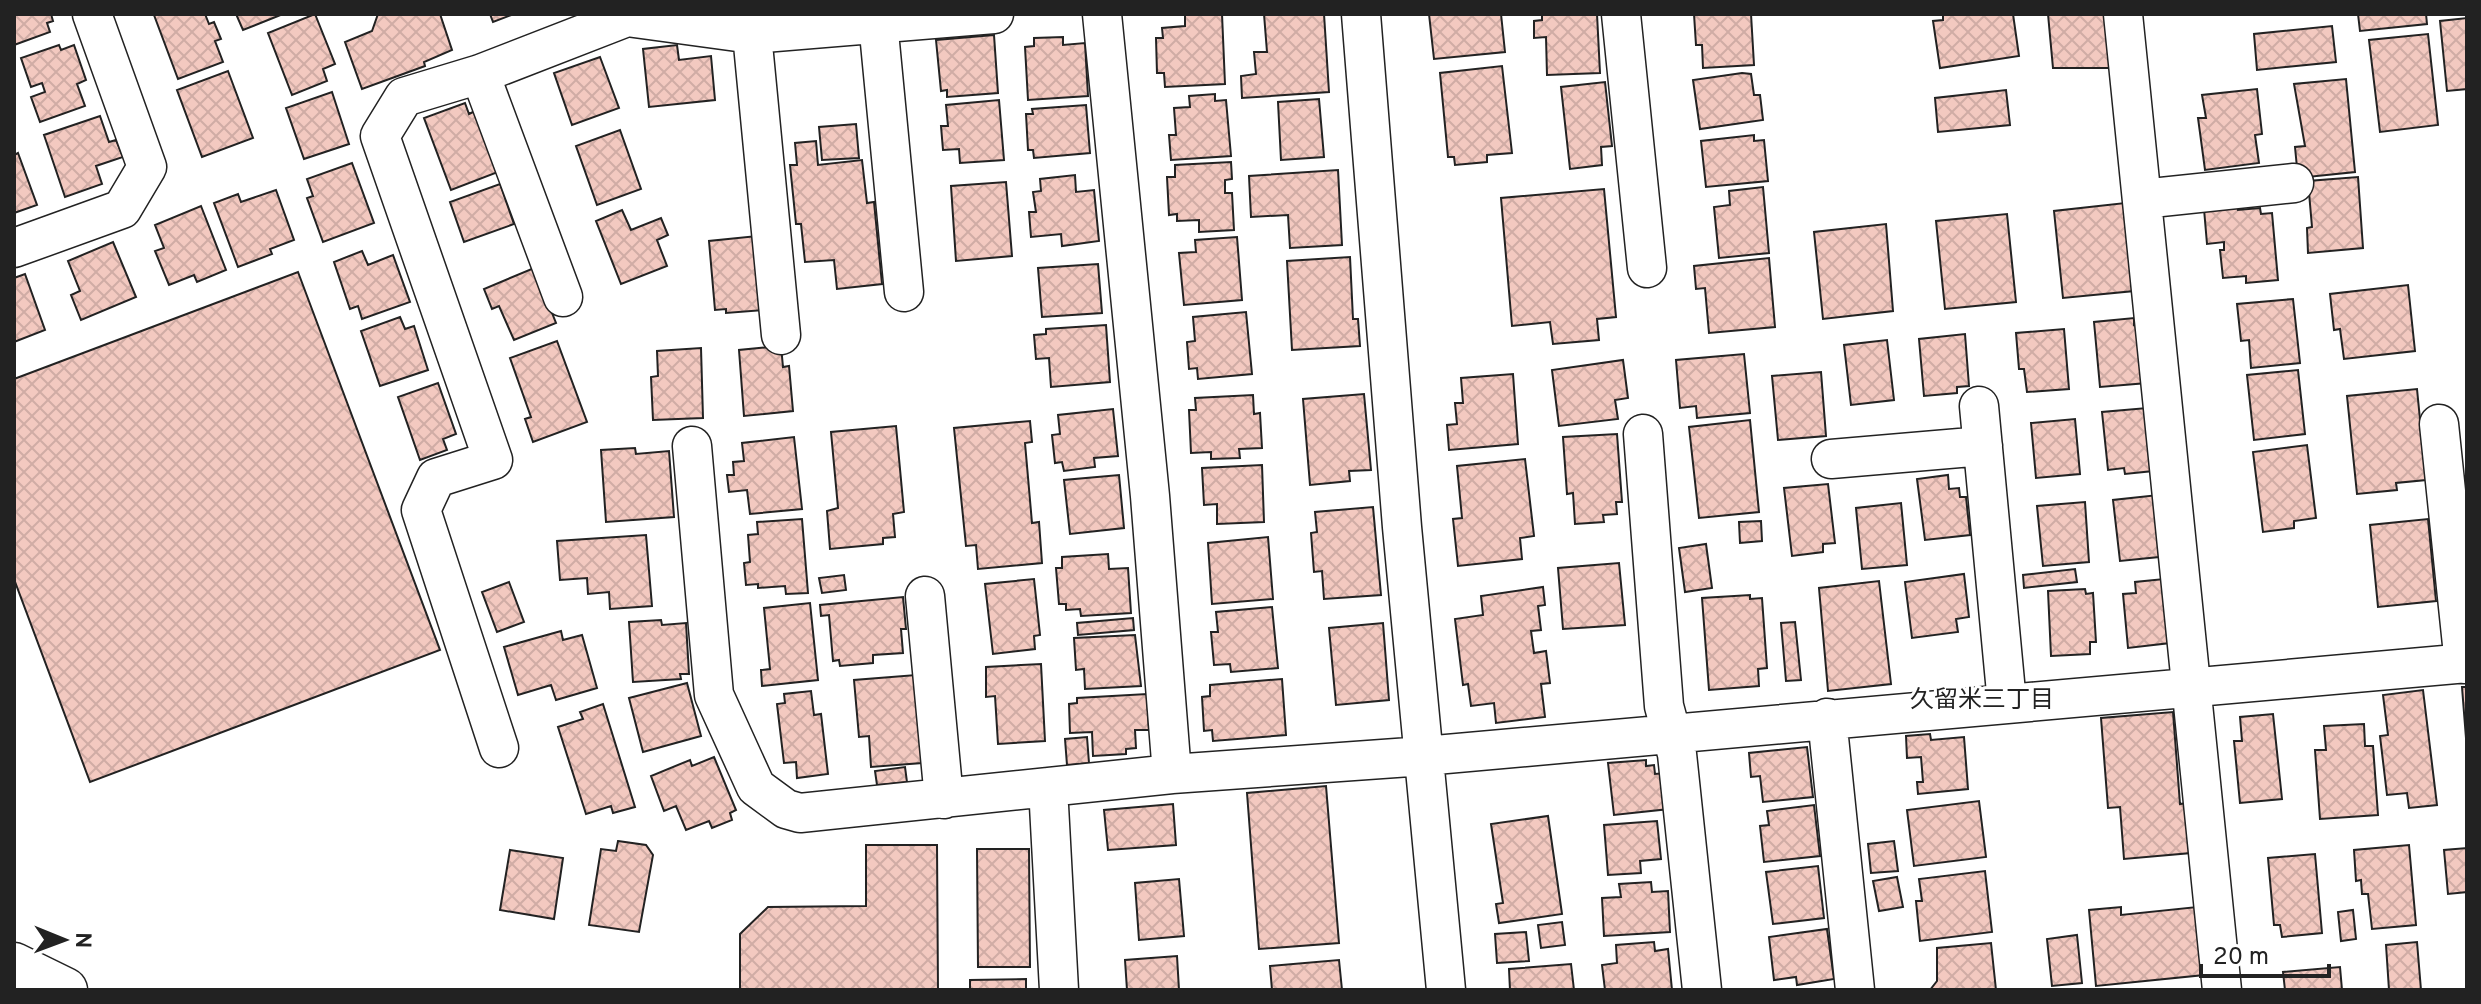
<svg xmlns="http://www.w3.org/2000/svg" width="2481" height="1004" font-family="Overpass,'Noto Sans JP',sans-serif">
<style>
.building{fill:url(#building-cross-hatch);stroke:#222;stroke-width:2}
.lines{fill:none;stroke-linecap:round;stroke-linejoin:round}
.street-casing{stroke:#222;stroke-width:41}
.secondary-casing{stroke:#222;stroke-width:47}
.street{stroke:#fff;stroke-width:38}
.secondary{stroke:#fff;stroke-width:44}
.labels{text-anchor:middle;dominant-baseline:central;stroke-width:6;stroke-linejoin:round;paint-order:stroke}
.neighbourhood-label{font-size:24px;fill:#222;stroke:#fff}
</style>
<defs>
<pattern id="building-cross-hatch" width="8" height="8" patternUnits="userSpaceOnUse" patternTransform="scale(2)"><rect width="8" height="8" fill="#f3c9c0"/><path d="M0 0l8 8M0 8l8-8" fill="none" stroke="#d0aca5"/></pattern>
</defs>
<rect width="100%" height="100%" fill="#fff"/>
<path class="building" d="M14,14H51L53,21L47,23L50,32L14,45Z
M205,14L209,24L214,22L221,39L215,41L223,62L178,79L154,15Z
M236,14H283L243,30Z
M315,14L335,64L323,69L327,81L292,95L268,33Z
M378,14H440L452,50L424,62L425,66L362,89L345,42L372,31Z
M490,14H514L493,22Z
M1222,14L1225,84L1165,87L1164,73H1157L1156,38H1163L1162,28L1185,26V15Z
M1264,14H1324L1329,92L1242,98L1241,76L1256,74L1254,52H1267Z
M1429,14H1501L1505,52L1434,59Z
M1542,14H1597L1600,73L1547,75L1546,37L1534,38V21L1542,20Z
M1694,14H1751L1754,65L1703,68L1702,45H1696Z
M1943,14H2013L2019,56L1940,68L1933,21L1943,20Z
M2048,14H2106L2111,68H2053Z
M2358,14H2426L2427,24L2360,31Z
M2467,18V89L2447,91L2440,21Z
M2332,26L2336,62L2257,70L2254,34Z
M2428,34L2438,125L2380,132L2369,40Z
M994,35L998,93L947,97V90L941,91L936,40Z
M1063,37V45L1085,43L1088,96L1028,100L1025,47L1034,46V38Z
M59,45L61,50L74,45L86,80L77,84L85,106L40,122L31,97L45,92L42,83L31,87L21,58Z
M677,45L679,60L711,56L715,100L649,107L643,49Z
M600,57L619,108L572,125L554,73Z
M1502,66L1512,153L1487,155V162L1455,165L1454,157H1448L1440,73Z
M228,71L253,138L202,157L177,90Z
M1742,73L1751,74L1754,95H1760L1763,120L1700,129L1693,80Z
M2346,79L2355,172L2298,178L2295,147L2305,146L2294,84Z
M1605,82L1612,146L1601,147L1602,165L1570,169L1561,87Z
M2257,89L2262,134L2255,135L2259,163L2205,170L2198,118H2206L2202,95Z
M2006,90L2010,125L1938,132L1935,98Z
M332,92L349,144L304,159L286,108Z
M1215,94V101L1226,100L1231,156L1171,160L1169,135H1176L1174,108L1190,107L1189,96Z
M1319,99L1324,157L1281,160L1278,102Z
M999,100L1004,160L960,163L959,149L943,150L941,126H948L946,105Z
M465,103L469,114L475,111L498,172L451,190L424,118Z
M1086,105L1090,153L1034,158L1033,150H1028L1026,114H1033L1032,109Z
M100,116L109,142L116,140L123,157L96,166L102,184L65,197L44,135Z
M856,124L859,158L822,160L819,127Z
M620,130L641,189L597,205L576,146Z
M1754,135V141L1764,140L1768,181L1706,187L1701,141Z
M816,141L818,165L862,160L867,203L874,202L882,284L837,289L834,260L805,262L801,224H796L790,165H797L795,143Z
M18,153L37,205L14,213V155Z
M1231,162L1232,179L1225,180V193H1232L1234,230L1199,232V220L1177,221V214L1169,215L1167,177H1175V165Z
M352,163L374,223L323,242L307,198L313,196L307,179Z
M1338,170L1342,245L1290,248L1288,215L1251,217L1249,176Z
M1075,175L1076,192L1094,190L1099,241L1062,246L1061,234L1031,237L1029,212H1036L1033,192L1041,191L1040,179Z
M2358,177L2363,248L2308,253L2307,228L2312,227L2308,181Z
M1006,182L1012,256L956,261L951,186Z
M500,184L514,224L464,242L450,202Z
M1763,187L1769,253L1719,258L1714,207L1730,205L1729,191Z
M1604,189L1616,317L1597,319L1599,340L1553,344L1550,322L1512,326L1501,198Z
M276,190L294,240L270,249L272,254L238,267L214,203L238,194L241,202Z
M2125,203L2134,291L2063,298L2054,211Z
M2237,205L2238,210L2260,208L2261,214L2272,213L2278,280L2246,283V276L2223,278L2220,250H2224V242L2207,244L2204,209Z
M201,206L226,270L197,282L194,275L169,285L155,251L164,248L155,225Z
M622,210L631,230L661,218L668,235L657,240L667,266L621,284L596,221Z
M2007,214L2016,302L1945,309L1936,221Z
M1886,224L1893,311L1823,319L1814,232Z
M757,236L764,310L726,313V309L715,310L709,241Z
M1237,237L1242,300L1184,305L1179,253L1196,252L1195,240Z
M113,242L136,297L81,320L71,295L80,291L68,261Z
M362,251L368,265L393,255L410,302L362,319L358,306L350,309L334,262Z
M1350,257L1353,319H1358L1360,346L1292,350L1287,261Z
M1769,258L1775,327L1709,333L1705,288L1696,289L1694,266Z
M1098,264L1102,313L1042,317L1038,268Z
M534,268L556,323L514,340L499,306L492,309L484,289Z
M298,272L440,650L90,782L14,579V379Z
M25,274L45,330L14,342V278Z
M2408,285L2415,351L2344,359L2340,329L2334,330L2330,294Z
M2293,299L2300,363L2251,368L2249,340L2241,341L2237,304Z
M1246,312L1252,374L1198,379L1197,368L1189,369L1187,342L1195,341L1193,317Z
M400,317L405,329L414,326L428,370L380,386L361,331Z
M2134,318V325L2142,324L2147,383L2100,387L2094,322Z
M1106,325L1110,382L1051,387L1049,358L1036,359L1034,335L1046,334V329Z
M2064,329L2069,389L2027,392L2024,369H2019L2016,333Z
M1965,334L1969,386L1957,387V393L1924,396L1919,339Z
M1887,340L1894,400L1851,405L1844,345Z
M557,341L587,422L533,442L525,419L531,417L510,358Z
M781,346L783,367L789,366L793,411L744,416L739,350Z
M701,348L703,418L653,420L651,377L658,376L657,351Z
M1744,354L1750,413L1697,418L1696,406L1680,408L1676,360Z
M1623,360L1628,398L1615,400L1618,419L1559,426L1552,370Z
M2298,370L2305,434L2254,440L2247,375Z
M1821,372L1826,436L1778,440L1772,376Z
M1513,374L1518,444L1449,450L1447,425L1457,424L1455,403H1463L1461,378Z
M438,383L456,434L443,439L447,450L420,460L398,397Z
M2417,389L2426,480L2396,483L2397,490L2357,494L2347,396Z
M1364,394L1371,470L1349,471L1350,481L1310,485L1303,399Z
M1253,395L1254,414L1260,413L1262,448L1239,449L1240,458L1211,459V452L1191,453L1189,410H1196L1195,398Z
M2147,408L2153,471L2125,474L2124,468L2108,470L2102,412Z
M1113,409L1118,456L1094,458L1095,467L1064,471L1062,462L1055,463L1052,435L1060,434L1058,415Z
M2075,419L2080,474L2036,478L2031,423Z
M1750,420L1759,512L1699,518L1689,427Z
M1030,421L1032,442L1025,443L1032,523L1039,522L1042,563L978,569L976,545L966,546L954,428Z
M896,426L904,512L893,514L895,537L883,538V544L830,549L827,511L838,508L831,432Z
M1617,434L1622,502H1616L1617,514L1603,515L1604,522L1575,524L1573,493L1567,494L1563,437Z
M794,437L802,509L750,514L747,490L729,492L727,475H734L733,462L744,461L742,443Z
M2307,445L2316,518L2294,521V528L2263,532L2253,452Z
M635,448L636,454L669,451L674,517L606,522L601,450Z
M1525,459L1534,536L1520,538L1522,559L1458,566L1453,519L1462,518L1457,466Z
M1262,465L1264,522L1217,524V504L1204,505L1202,468Z
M1119,475L1124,528L1070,534L1064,480Z
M1948,475L1949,489L1959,488L1960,497H1966L1970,535L1925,540L1917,479Z
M1828,484L1835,543L1823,544V552L1792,556L1784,488Z
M2158,495L2159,557L2120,561L2113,500Z
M2085,502L2089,562L2043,566L2037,506Z
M1901,503L1907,565L1862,569L1856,508Z
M1373,507L1381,595L1324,599L1322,571L1314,572L1311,533L1317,532L1315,512Z
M802,519L808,593L786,594L785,586L758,588V584L746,585L744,563L750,562L748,535L758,534L757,522Z
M2428,519L2436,601L2378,607L2370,525Z
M1761,521L1762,541L1740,543L1739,522Z
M646,535L652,606L610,609L609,592L588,594L587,578L560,580L557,541Z
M1268,537L1273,599L1212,604L1208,543Z
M1706,544L1712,588L1685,592L1679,548Z
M1108,554L1109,569L1128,568L1131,613L1081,616L1080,609L1066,610V604H1059L1056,568H1062V557Z
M1619,563L1625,625L1563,629L1558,568Z
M2075,569L2077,582L2024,588L2023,575Z
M1964,574L1969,617L1956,619L1958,632L1912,638L1905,582Z
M844,575L846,590L822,593L819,578Z
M1034,579L1040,635L1034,636L1035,649L993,654L985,584Z
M2164,579L2170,643L2128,648L2123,594L2136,593L2135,582Z
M1879,581L1891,684L1828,691L1819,588Z
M509,582L524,622L497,632L482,592Z
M1543,587L1545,605L1538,606L1541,630L1531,631L1534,653L1546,651L1550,683L1541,684L1545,717L1496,723L1494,703L1471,706L1468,684L1463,685L1455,619L1483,615L1481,596Z
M2085,589L2086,594L2093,593L2096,642H2090V654L2051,656L2048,591Z
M1750,595V599L1762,598L1767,668L1758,669L1759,686L1709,690L1702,598Z
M903,597L906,629H901L903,653L873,655V663L840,666L839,660L833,661L829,615L821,616L820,605Z
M810,603L818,680L762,686L761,670L770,669L764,608Z
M1272,607L1278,668L1231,672L1230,664L1214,665L1211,632H1218L1216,612Z
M1133,618L1134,630L1078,635L1077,623Z
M661,620L662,625L686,623L689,674H680L681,679L633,682L629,622Z
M1795,622L1801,680L1786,681L1781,623Z
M1383,623L1389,700L1336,705L1329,628Z
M561,631L563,640L582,635L597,688L556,700L551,685L518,695L504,647Z
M1135,635L1141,686L1085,689L1084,669L1076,670L1074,638Z
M1041,664L1045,741L998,744L995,696L986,697V667Z
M916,675L922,763L871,767L869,736L859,737L854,680Z
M1282,679L1286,735L1213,741L1212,730L1204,731L1202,697L1210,696V685Z
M687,683L701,736L643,752L629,698Z
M2462,687H2467V751Z
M2423,690L2437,805L2409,808L2407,793L2387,795L2380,736L2388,735L2383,695Z
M811,691L814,715L821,714L828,774L797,778L796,762L784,763L777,704L785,703L784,694Z
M1147,694L1149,730H1135L1136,748L1126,749V754L1093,756L1092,732L1070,733L1069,704L1077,703V698Z
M603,704L635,807L613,813L611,806L586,814L558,727L583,719L580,712Z
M2173,712L2180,804L2187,803L2191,853L2124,859L2120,807L2108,808L2101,718Z
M2273,714L2282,799L2240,803L2234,741H2242L2240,717Z
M2364,724L2365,746H2373L2378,815L2320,819L2315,750H2326L2324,726Z
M1930,734L1931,740L1964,737L1968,789L1918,794L1917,782H1923L1921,757L1907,758L1906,736Z
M1087,737L1089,763L1067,765L1065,739Z
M1807,747L1813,797L1763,802L1760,776L1751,777L1749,753Z
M714,757L736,810L730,813L732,820L712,828L709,821L686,830L676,806L664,811L651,776L690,760L692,766Z
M1646,760V766L1654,765L1655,774L1665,773L1669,809L1614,815L1608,763Z
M905,767L907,782L877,785L875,771Z
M1326,786L1339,943L1259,949L1247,793Z
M1979,801L1986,857L1914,866L1907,810Z
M1173,804L1176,845L1108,850L1104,810Z
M1814,805L1820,856L1764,862L1760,826L1769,825L1767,811Z
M1548,816L1562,914L1499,923L1496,904L1503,903L1491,824Z
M1657,821L1661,859L1640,861L1641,873L1608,875L1604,825Z
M618,841L646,845L653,855L639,932L589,925L601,849L616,851Z
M1894,841L1898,871L1871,873L1868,844Z
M866,845H937L938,990H740V934L768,907L866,906Z
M2409,845L2416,925L2372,929L2368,894H2362L2361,880L2356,881L2354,850Z
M2467,848V892L2448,894L2444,850Z
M977,849H1029L1030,967H978Z
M510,850L563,858L554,919L500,910Z
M2315,854L2322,933L2282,937L2280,925H2274L2268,858Z
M1818,866L1824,918L1773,924L1766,872Z
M1985,871L1992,932L1920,941L1916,901H1922L1919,879Z
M1897,877L1903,907L1879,911L1873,881Z
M1179,879L1184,936L1139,940L1135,883Z
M1651,882L1652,892L1668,891L1670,932L1604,936L1602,898L1621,897L1619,884Z
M2121,907V915L2197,907L2204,975L2096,986L2089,910Z
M2353,910L2356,939L2341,941L2338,912Z
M1562,922L1565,945L1541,948L1538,925Z
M1827,929L1834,979L1797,985L1796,977L1774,980L1769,937Z
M1526,932L1529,961L1497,963L1495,934Z
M2077,935L2082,983L2052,986L2047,939Z
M1654,942L1655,951L1668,949L1672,990H1605L1602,965L1617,963L1616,945Z
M2417,942L2421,990H2389L2386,945Z
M1991,943L1996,990H1930L1937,981V948Z
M1177,956L1179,990H1127L1125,960Z
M1339,960L1342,990H1272L1270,966Z
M1571,964L1574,990H1510L1509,969Z
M2340,967L2342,990H2285L2283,972Z
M1026,979V990H970V980Z"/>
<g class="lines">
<defs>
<path id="street" d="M1102,14L1150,496L1172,774
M1361,14L1402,527L1446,990
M1621,14L1647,268
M2123,14L2222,990
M878,22L904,292
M752,34L781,335
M480,74L563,297
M2142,199L2294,183
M14,248L122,209L147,167L92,14
M1979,406L2007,703
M2439,424L2464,664
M1643,434L1664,706L1677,754L1702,990
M692,446L714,695L756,787L786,809L800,813L1172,774L1424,756L2467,663
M1831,459L1983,446
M925,596L944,799
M1827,718L1855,990
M499,748L421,510L436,478L493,460L380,136L404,97L480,74L627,17L752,34L994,14
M1048,787L1059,990"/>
<path id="secondary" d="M14,965L65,990"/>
</defs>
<use href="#street" class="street-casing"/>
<use href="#secondary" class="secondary-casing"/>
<use href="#street" class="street"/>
<use href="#secondary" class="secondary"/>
</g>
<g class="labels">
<g class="neighbourhood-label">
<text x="1982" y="701">久留米三丁目</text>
</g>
</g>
<rect width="2481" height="1004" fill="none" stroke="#222222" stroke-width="32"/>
<g transform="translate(64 940) rotate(91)" stroke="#ffffff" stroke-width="6" paint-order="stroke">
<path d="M0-6L14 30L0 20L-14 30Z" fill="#222222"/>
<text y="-12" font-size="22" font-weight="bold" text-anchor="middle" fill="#222222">N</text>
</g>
<path d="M2201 964v12h128v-12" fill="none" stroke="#222222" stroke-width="4"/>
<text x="2213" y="964" font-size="24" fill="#222222" stroke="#ffffff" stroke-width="6" paint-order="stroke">20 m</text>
</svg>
